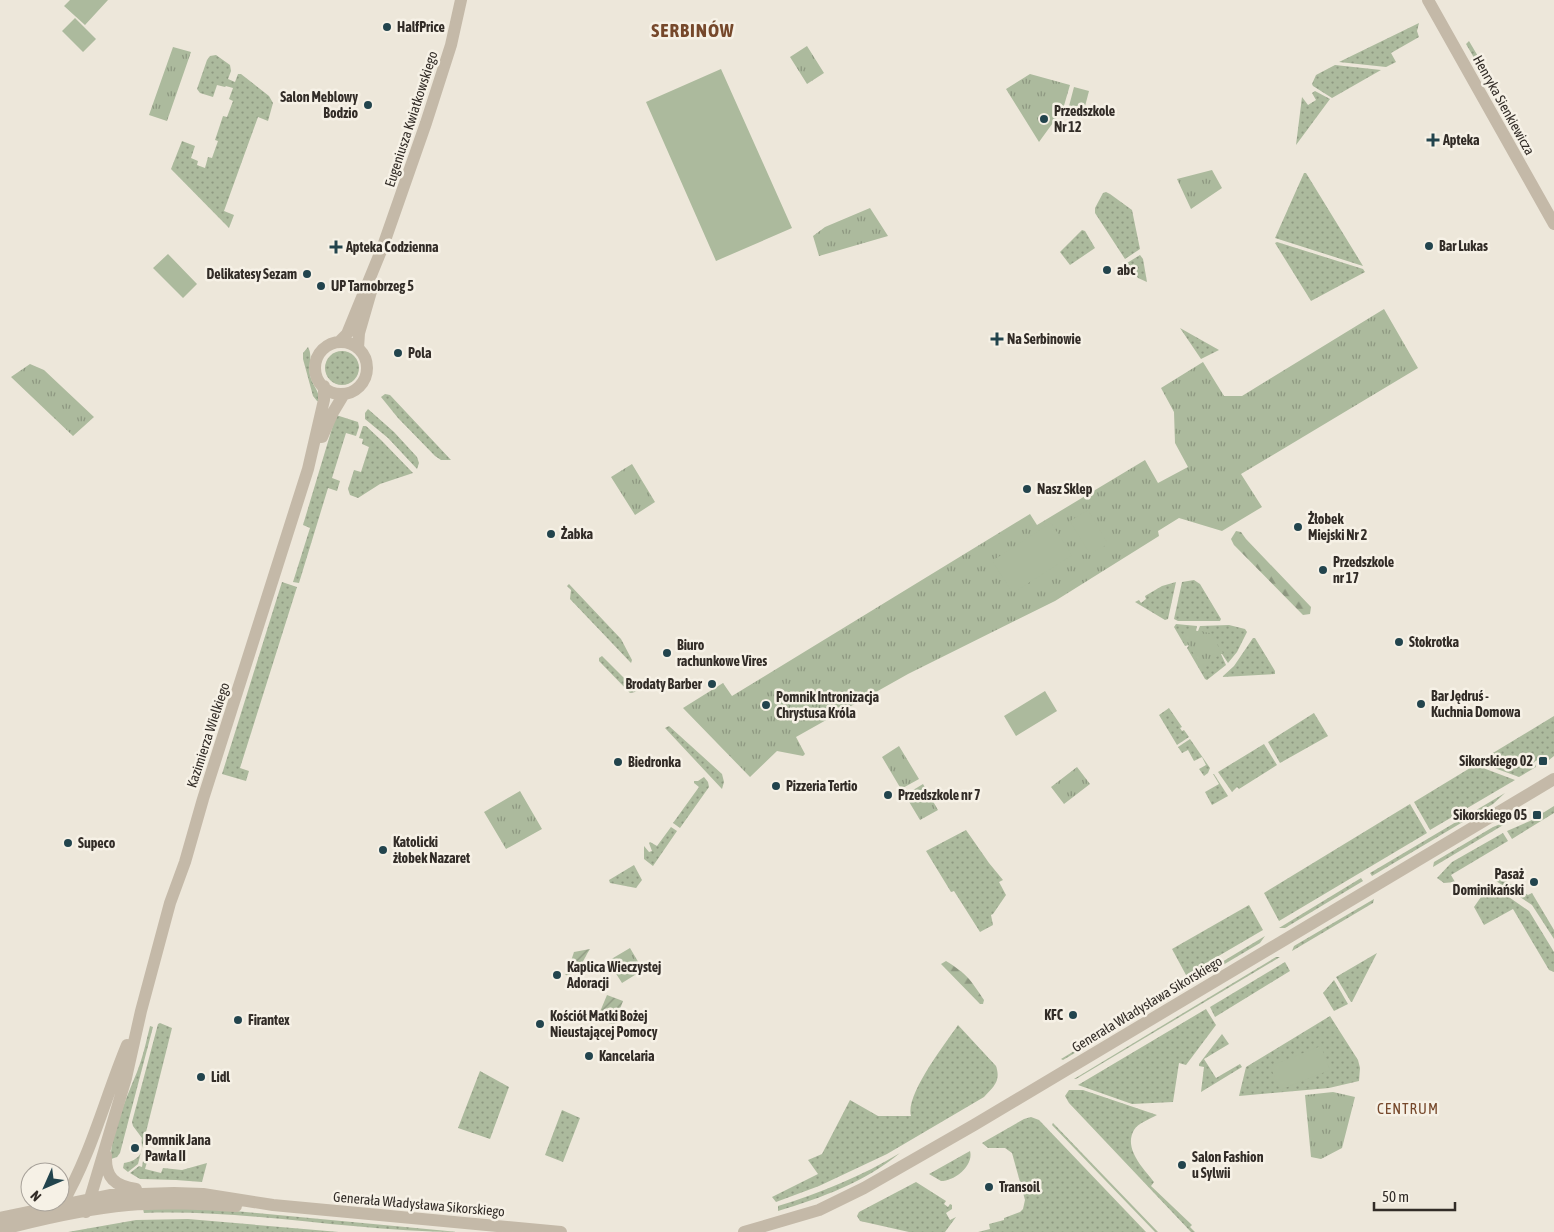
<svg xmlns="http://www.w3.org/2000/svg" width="1554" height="1232" font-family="'Asap Condensed',sans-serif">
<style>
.grass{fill:url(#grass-dots)}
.forest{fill:url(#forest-firs)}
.park{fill:url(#park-tufts)}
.garden{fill:url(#garden-furrows)}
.pitch{fill:#acba9d}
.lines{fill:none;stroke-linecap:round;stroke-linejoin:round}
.tertiary{stroke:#c4b9a8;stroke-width:12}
.poi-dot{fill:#22444d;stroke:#f6f1e6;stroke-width:2}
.labels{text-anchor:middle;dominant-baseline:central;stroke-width:5;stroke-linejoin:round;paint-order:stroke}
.poi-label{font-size:14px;font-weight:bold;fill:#322c27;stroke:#f6f1e6;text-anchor:start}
.street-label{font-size:14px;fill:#322c27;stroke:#f6f1e6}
.neighbourhood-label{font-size:15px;letter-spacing:1px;fill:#76482b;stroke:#f6f1e6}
.district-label{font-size:19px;font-weight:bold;letter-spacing:1px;fill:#76482b;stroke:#f6f1e6}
</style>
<defs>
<pattern id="grass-dots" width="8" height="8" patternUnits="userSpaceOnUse" patternTransform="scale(1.25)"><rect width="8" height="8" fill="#acba9d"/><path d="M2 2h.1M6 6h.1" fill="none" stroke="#8d9780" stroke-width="1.8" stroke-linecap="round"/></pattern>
<pattern id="forest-firs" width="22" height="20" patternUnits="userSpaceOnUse" patternTransform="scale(1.25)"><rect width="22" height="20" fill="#acba9d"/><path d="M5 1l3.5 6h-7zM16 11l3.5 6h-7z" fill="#8d9780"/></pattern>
<pattern id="park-tufts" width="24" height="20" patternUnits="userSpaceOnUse" patternTransform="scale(1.25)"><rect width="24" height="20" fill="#acba9d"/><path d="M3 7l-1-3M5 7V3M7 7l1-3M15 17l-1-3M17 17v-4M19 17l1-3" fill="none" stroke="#8d9780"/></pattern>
<pattern id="garden-furrows" width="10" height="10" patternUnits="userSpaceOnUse" patternTransform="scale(1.25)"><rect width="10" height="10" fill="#acba9d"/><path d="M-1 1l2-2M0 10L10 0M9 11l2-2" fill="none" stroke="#8d9780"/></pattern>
</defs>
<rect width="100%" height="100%" fill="#ede7da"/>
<path class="grass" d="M1419,23L1417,31L1419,37L1391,53L1396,62L1386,67L1339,62Z
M1469,41L1502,97L1498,99L1466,44Z
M216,55L230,65L231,71L228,79L235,82L238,74H241L269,96L273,103L268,121L258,117L224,211L234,215L229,228L171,169L182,141L195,146L191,158L198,161L197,165L205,168L208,157L212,158L218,141L215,140L223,116L227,117L233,101L229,99L233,88L226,86L225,87L217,85L213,97L200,93L197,89L207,60L210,56Z
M1335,65L1381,70L1332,98L1313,86L1312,84L1316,75Z
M1315,91L1330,99L1296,145L1302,97L1308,105L1316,100L1312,93Z
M1304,173H1306L1363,266L1275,238Z
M1106,192L1110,194L1132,210L1140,249L1125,259L1095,213V208L1103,193Z
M1082,230L1085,231L1095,248L1070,265L1060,252Z
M1277,242L1363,269L1365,272L1311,301L1275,243Z
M1140,255L1143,259L1147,282L1138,278L1127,263Z
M1180,328L1219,350L1201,359Z
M308,347C313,356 308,365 310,375C312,385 319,390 320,402L317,401L313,396L303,359V353Z
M325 368a17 17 0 1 1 34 0a17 17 0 1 1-34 0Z
M385,394L390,395L451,460H441L435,456L398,418L381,397Z
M368,409L394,432L417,457L419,463L417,469L388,438L365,419V413Z
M336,415L358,422L359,427L356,436L346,433L332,478L340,481L337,491L328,488L299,583L293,582L310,528L303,525Z
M363,426H366L381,440L413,473L380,484L358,498L350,495L348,489L354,470L361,472L369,447L362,444L363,439L359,438Z
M1194,580L1200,584L1221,619L1220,621H1178L1174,619L1182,582Z
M282,582L297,587L240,768L249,771L246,781L222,774Z
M1176,582L1168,619L1165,620L1135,602L1139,600L1141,603L1146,599L1145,596L1162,586Z
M569,584L621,639L632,660L631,663L570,599L571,590L567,586Z
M1176,624L1197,626L1196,631H1198L1200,626L1229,625L1245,629L1247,632L1237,652L1228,663L1222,654H1221L1226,665L1207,680L1205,679L1187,648L1189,645L1185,646L1174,627Z
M1253,638H1255L1275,671V674L1222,677L1234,666Z
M602,656L636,690L635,692L630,693L599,661V658Z
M1169,708L1182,727L1180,728L1182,731L1184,730L1189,737L1177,745L1159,715Z
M1314,713L1328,736L1280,763L1268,742Z
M1554,716V756L1549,760L1546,755L1534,762L1536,767L1519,777L1478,762Z
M669,726L722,774L724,782L722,789L665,728Z
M1190,739L1210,768L1208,773L1204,776L1199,769L1206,765L1202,757L1194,761L1188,750L1182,753L1178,747Z
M1264,744L1277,765L1239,789L1237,787L1232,792L1218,772Z
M1475,765L1515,780L1430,830L1414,802Z
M1213,774H1214L1228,796L1212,805L1205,792L1219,784Z
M704,777L708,782L709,787L680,828L673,823L699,787L694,783V781H698Z
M1505,793L1493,804L1372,876L1370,873Z
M1410,804L1427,833L1279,921L1264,893Z
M1554,806V813L1512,839L1507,831L1530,821Z
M1515,818L1433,867L1434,862L1493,827Z
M671,827L677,831L653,866L644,859V846L649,852L652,851L649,843L650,842L657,846Z
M966,830L989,863L1003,880L999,882L1006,895L993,914L991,915L993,925L980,932L954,891L951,892L926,851Z
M1503,833L1508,841L1451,875L1455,882L1444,883L1437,878L1452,862Z
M634,865L642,880L636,888L610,883L609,880Z
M1361,878L1363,881L1285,928H1279Z
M1501,878L1528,895L1532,893L1554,930V939L1532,905L1493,879Z
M1490,884L1529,911L1554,952V972L1549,970L1513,909L1484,925L1474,907Z
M1374,899L1373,903L1292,951L1294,946Z
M1249,905L1263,930L1186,975L1172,949Z
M1265,936L1260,943L1063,1060L1061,1059Z
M1377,953L1352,1002H1351L1336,977Z
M1276,957H1280L1076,1079H1074Z
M1285,962L1290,971L1215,1017L1210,1007Z
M1334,980L1348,1004L1334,1011L1323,993Z
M1206,1009L1216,1025L1186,1065L1179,1063L1173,1102L1132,1104L1078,1085Z
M1330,1016L1358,1060L1360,1068L1359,1081L1329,1088L1239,1096L1246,1067Z
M160,1023L172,1028L138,1164L128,1172L123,1168L124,1163C131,1162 142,1158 142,1147C142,1144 141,1141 142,1138L133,1126L132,1122L158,1024Z
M958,1025L996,1066C1001,1081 994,1086 984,1097L887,1154L819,1186L776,1202L772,1197L818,1174L808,1160L822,1154L850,1100L878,1116H911C905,1095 945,1044 958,1025Z
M150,1026L153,1027L120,1153L117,1157L111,1159C110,1135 128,1094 137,1072C143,1057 146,1042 150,1026Z
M1222,1034L1229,1044L1204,1059L1216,1078L1240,1064L1242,1067L1201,1092L1204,1067L1199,1066V1064Z
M480,1071L509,1087L490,1139L458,1128Z
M1069,1090H1083L1157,1115C1150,1119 1138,1123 1134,1130C1123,1149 1144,1169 1154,1182L1151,1186L1192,1225L1190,1227L1195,1232H1191L1069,1103L1065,1096Z
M562,1110L580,1118L563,1162L545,1155Z
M1031,1117L1039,1120L1146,1232H978L990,1229L989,1224L1004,1220V1218L1020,1212L1023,1209L1025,1200L1012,1153L1005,1148H988L982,1143L1024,1119Z
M1053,1123L1158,1232H1155L1052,1125Z
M970,1151C974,1165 955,1181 941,1181L929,1174Z
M900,1153C865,1182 821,1198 778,1211V1206C818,1194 864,1175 900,1153Z
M143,1161L147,1162L145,1169L161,1173L163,1168L182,1170L207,1163L202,1182L176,1180L140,1179L130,1173L139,1166L142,1167Z
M916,1182L946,1201L944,1204L948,1207L950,1204L952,1205V1209L946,1213L950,1220L956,1217L945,1232H909L860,1221L857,1216L859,1212Z
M143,1209H214L458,1232C353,1232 249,1209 144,1213Z
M188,1219L339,1232H68L136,1220Z"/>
<path class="forest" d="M1236,531L1241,532L1246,539L1311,607L1310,614L1303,615L1234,545L1231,539Z
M946,961C967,974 970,979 984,1000L983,1004H980L941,964Z"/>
<path class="park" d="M807,46L824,73L807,84L790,57Z
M173,47L191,52L167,121L149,115Z
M1030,74L1070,85L1063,109L1039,142L1006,89Z
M1212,170L1222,188L1191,209L1177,179Z
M870,208L888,236L819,256L813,236L825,227Z
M1384,309L1418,368L1241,474L1262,507L1222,531L1179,518L1158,531L1159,536L1055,601L908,674L796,737L805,754L803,756L777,751L750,777L683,708L723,683L732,696L1030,514L1037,525L1145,460L1158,483L1188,467L1175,443L1174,412L1161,388L1203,362L1224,396H1242Z
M30,364L44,370L94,417L73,436L11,377Z
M632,464L655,502L635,515L611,477Z
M1192,630L1210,633L1223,653L1201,666L1183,636Z
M899,746L919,779L901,789L882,757Z
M1077,767L1090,784L1064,804L1051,787Z
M923,784L938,810L920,820L905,795Z
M520,791L542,829L506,849L484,812Z
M630,948L643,970L622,983L608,961Z
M1333,1092L1355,1097L1342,1148L1321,1159L1311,1157L1305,1095Z"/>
<path class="garden" d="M590,949C584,958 578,977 565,975L567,973L574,952Z
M607,995L623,1001L614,1025L597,1019Z"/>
<path class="pitch" d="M70,0H108L85,25L64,6Z
M75,18L96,39L83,52L62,31Z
M721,69L792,228L716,261L646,102Z
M1074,87L1089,91L1083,114L1068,110Z
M168,254L197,284L183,298L153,268Z
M1088,510L1108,544L1090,554L1070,521Z
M1051,523L1072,555L1013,593L992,561Z
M1045,691L1057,711L1016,736L1004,716Z
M1321,1046L1330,1070L1280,1090L1270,1066Z"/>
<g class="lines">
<path class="tertiary" d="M1428,0L1554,224
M339,342L347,334L383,246L426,123L451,45L461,0
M315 368a26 26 0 1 1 52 0a26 26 0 1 1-52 0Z
M358,348L359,333L372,288
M322,437L332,414L344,394
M106,1155C105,1178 115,1186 136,1189
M62,1204C91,1155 105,1098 127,1045
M86,1212L126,1078L141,1011L170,903L185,862L203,799L308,469L324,400V386
M0,1218L111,1195L174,1193L203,1194L273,1205L561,1232
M0,1230C41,1219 85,1209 128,1205C164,1202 200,1204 236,1206
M744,1232L819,1210L864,1188L974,1125L1554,779"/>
</g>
<g class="poi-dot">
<circle cx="387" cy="27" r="5"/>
<circle cx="368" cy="105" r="5"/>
<circle cx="1044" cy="119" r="5"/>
<path d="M1430.5 132.5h5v5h5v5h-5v5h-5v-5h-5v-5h5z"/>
<circle cx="1429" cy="246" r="5"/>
<path d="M333.5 239.5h5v5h5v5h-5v5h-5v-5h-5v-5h5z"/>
<circle cx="1107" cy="270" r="5"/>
<circle cx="307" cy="274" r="5"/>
<circle cx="321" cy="286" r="5"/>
<path d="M994.5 331.5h5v5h5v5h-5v5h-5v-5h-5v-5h5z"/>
<circle cx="398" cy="353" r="5"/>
<circle cx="1027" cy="489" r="5"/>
<circle cx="1298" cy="527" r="5"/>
<circle cx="551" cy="534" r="5"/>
<circle cx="1323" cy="570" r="5"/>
<circle cx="1399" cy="642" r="5"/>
<circle cx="667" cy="653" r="5"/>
<circle cx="712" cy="684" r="5"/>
<circle cx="1421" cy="704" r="5"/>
<circle cx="766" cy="705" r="5"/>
<rect x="1538" y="756" width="10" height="10" rx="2.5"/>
<circle cx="618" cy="762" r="5"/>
<circle cx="776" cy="786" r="5"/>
<circle cx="888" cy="795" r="5"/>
<rect x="1532" y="810" width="10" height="10" rx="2.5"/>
<circle cx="68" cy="843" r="5"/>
<circle cx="383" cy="850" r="5"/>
<circle cx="1534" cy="882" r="5"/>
<circle cx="557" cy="975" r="5"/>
<circle cx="1073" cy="1015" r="5"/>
<circle cx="238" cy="1020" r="5"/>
<circle cx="540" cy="1024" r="5"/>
<circle cx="589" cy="1056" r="5"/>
<circle cx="201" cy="1077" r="5"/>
<circle cx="135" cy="1148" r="5"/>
<circle cx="1182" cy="1165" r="5"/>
<circle cx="989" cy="1187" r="5"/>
</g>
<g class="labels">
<g class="poi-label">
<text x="397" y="27">HalfPrice</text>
<text x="358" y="97" text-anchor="end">Salon Meblowy<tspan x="358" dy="16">Bodzio</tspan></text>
<text x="1054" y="111">Przedszkole<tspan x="1054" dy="16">Nr 12</tspan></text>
<text x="1443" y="140">Apteka</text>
<text x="1439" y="246">Bar Lukas</text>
<text x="346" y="247">Apteka Codzienna</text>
<text x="1117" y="270">abc</text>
<text x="297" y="274" text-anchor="end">Delikatesy Sezam</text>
<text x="331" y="286">UP Tarnobrzeg 5</text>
<text x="1007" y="339">Na Serbinowie</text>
<text x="408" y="353">Pola</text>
<text x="1037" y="489">Nasz Sklep</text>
<text x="1308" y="519">Żłobek<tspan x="1308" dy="16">Miejski Nr 2</tspan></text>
<text x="561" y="534">Żabka</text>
<text x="1333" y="562">Przedszkole<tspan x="1333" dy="16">nr 17</tspan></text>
<text x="1409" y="642">Stokrotka</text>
<text x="677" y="645">Biuro<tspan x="677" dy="16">rachunkowe Vires</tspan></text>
<text x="702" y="684" text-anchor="end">Brodaty Barber</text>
<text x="1431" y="696">Bar Jędruś -<tspan x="1431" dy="16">Kuchnia Domowa</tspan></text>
<text x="776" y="697">Pomnik Intronizacja<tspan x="776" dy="16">Chrystusa Króla</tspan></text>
<text x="1533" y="761" text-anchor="end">Sikorskiego 02</text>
<text x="628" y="762">Biedronka</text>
<text x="786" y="786">Pizzeria Tertio</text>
<text x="898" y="795">Przedszkole nr 7</text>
<text x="1527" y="815" text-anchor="end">Sikorskiego 05</text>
<text x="393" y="842">Katolicki<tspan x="393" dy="16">żłobek Nazaret</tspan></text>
<text x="78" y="843">Supeco</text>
<text x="1524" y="874" text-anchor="end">Pasaż<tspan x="1524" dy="16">Dominikański</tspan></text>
<text x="567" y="967">Kaplica Wieczystej<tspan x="567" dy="16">Adoracji</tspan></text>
<text x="1063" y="1015" text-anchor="end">KFC</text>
<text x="550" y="1016">Kościół Matki Bożej<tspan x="550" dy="16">Nieustającej Pomocy</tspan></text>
<text x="248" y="1020">Firantex</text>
<text x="599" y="1056">Kancelaria</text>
<text x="211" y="1077">Lidl</text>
<text x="145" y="1140">Pomnik Jana<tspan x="145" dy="16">Pawła II</tspan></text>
<text x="1192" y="1157">Salon Fashion<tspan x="1192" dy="16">u Sylwii</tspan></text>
<text x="999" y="1187">Transoil</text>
</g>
<g class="street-label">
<text transform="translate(1504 105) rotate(61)">Henryka Sienkiewicza</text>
<text transform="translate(411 119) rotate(-72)">Eugeniusza Kwiatkowskiego</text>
<text transform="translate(208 735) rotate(-72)">Kazimierza Wielkiego</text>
<text transform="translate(1147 1004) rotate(-31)">Generała Władysława Sikorskiego</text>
<text transform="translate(419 1204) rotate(5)">Generała Władysława Sikorskiego</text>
</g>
<g class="neighbourhood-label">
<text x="1408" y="1108">CENTRUM</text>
</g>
<g class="district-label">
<text x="693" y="30">SERBINÓW</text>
</g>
</g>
<g transform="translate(45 1187) rotate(225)"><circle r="24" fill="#f6f1e6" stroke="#a8a29a"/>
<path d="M0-4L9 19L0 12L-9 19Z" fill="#22444d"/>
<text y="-8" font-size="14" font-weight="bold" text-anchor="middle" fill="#322c27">N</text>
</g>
<path d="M1374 1202v8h81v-8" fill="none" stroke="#322c27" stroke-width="2.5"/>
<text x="1382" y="1202" font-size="15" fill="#322c27" stroke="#f6f1e6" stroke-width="4" paint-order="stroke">50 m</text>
</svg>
